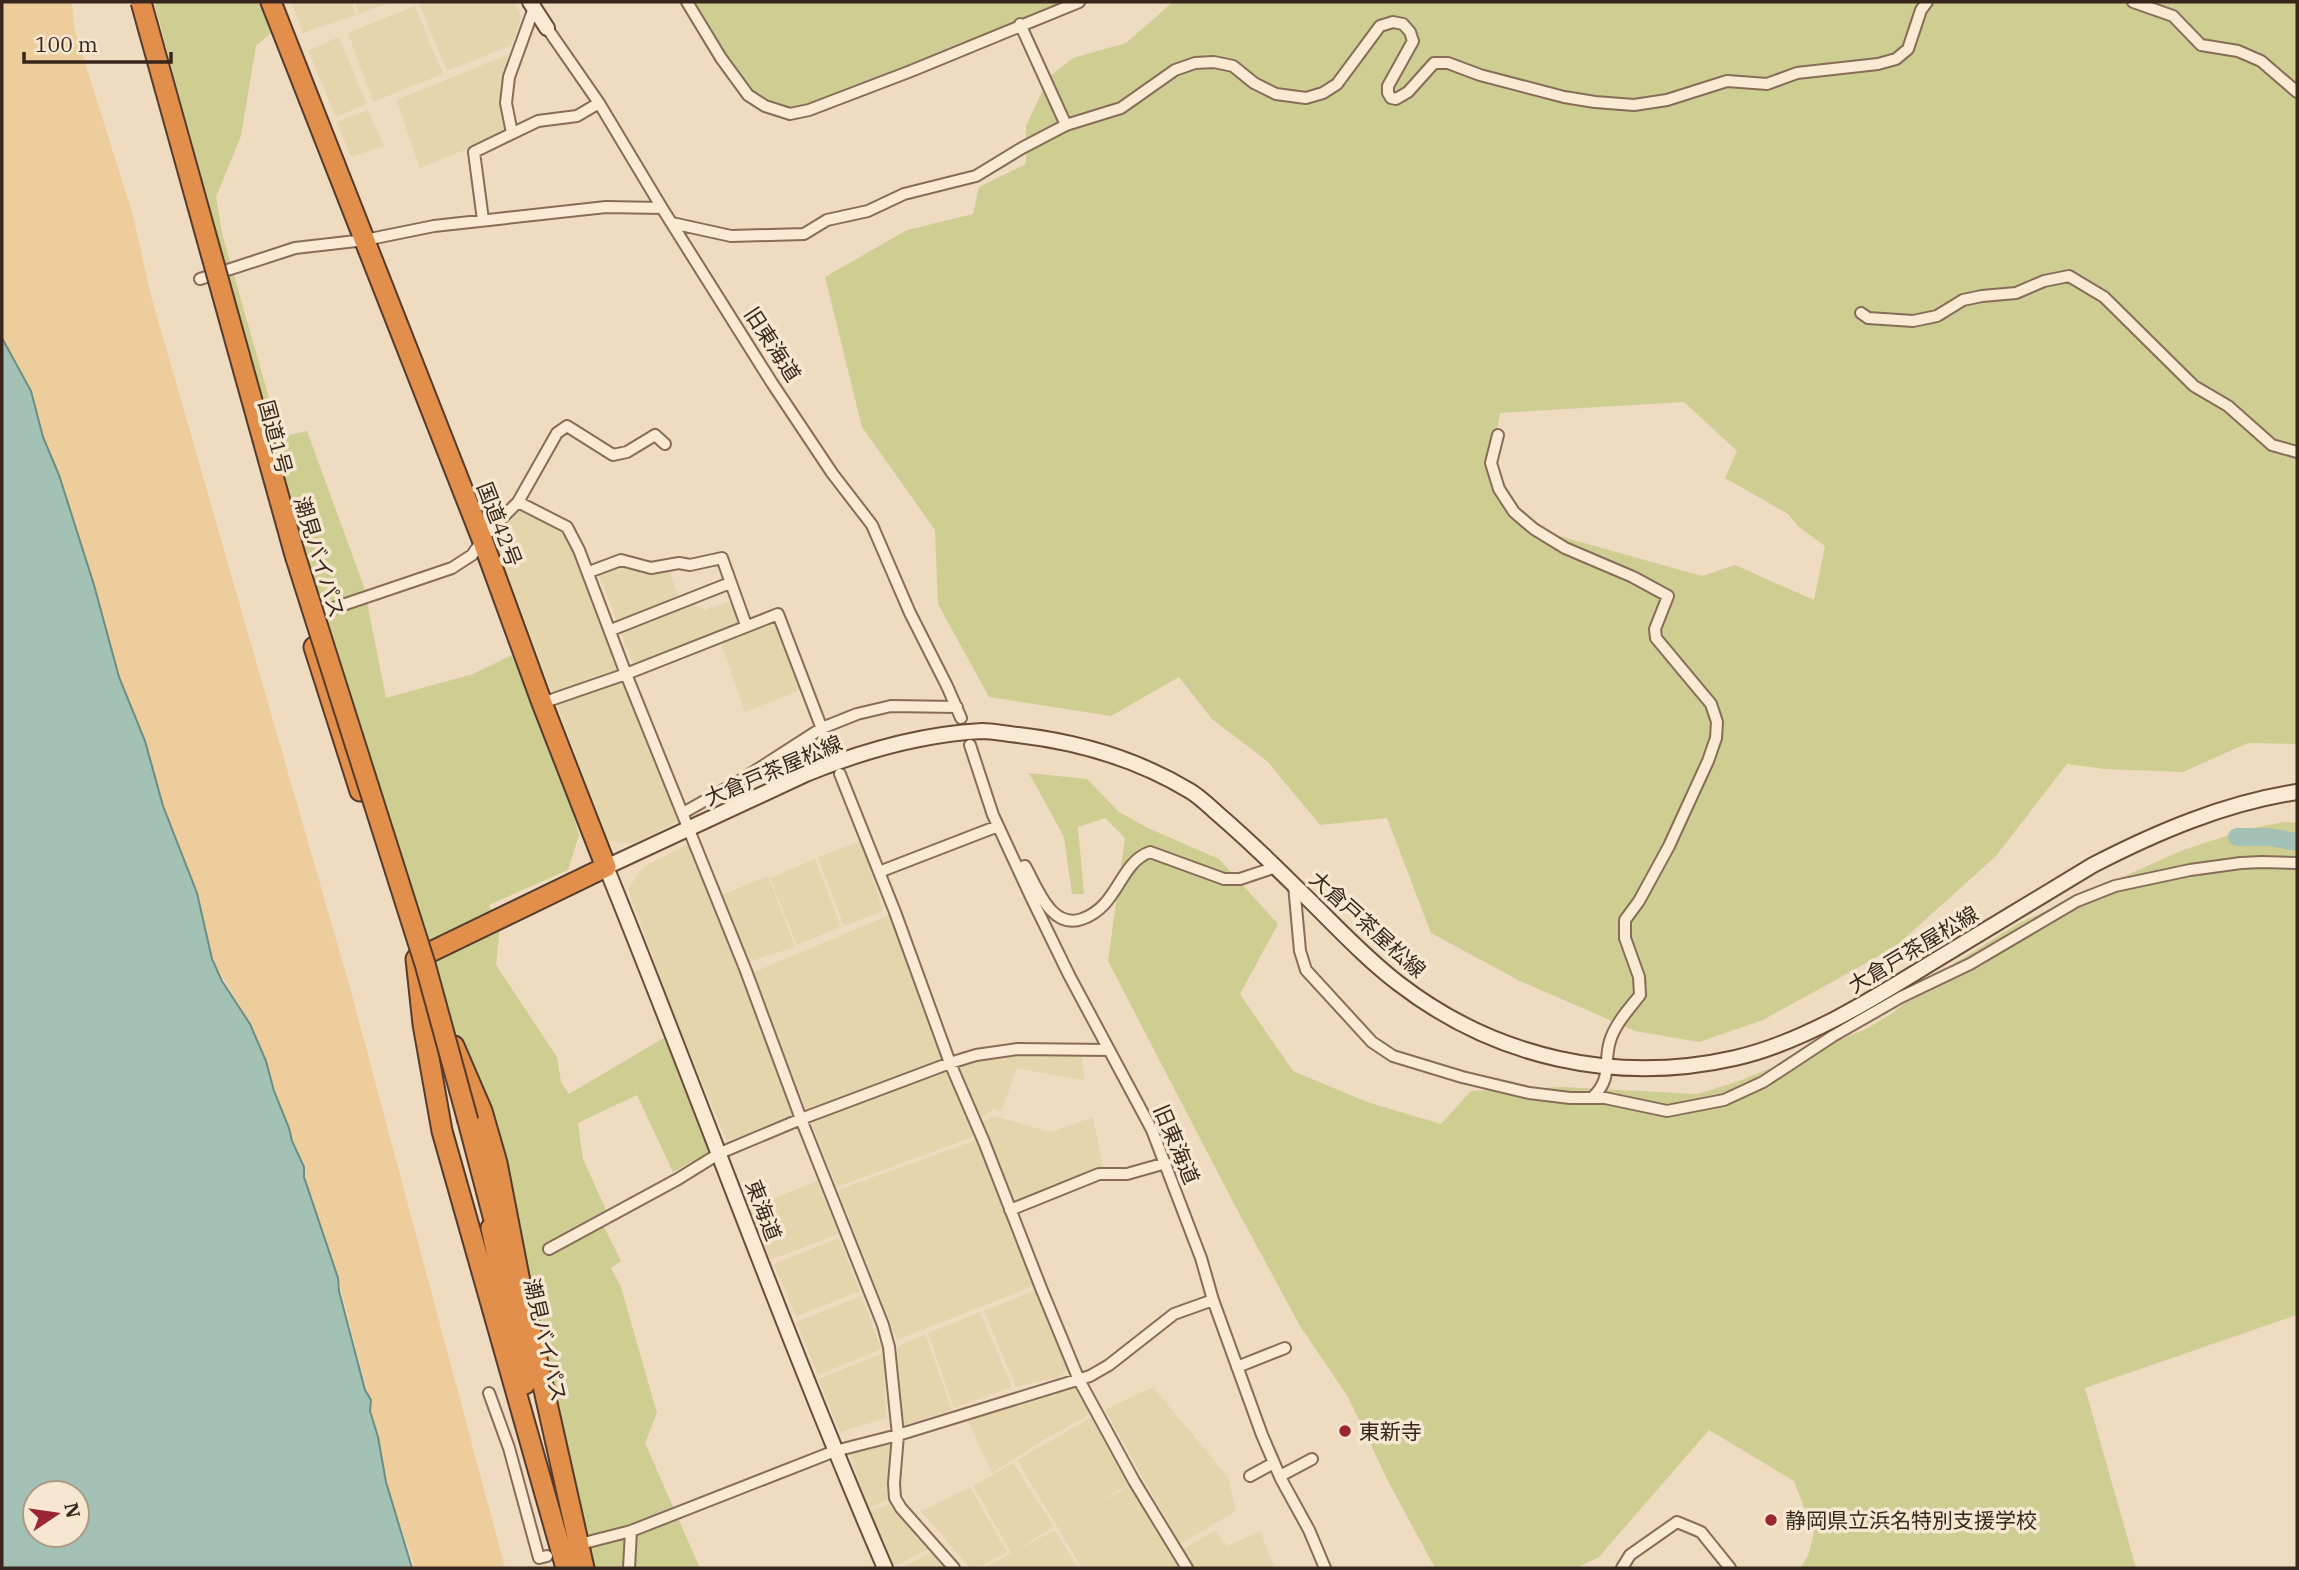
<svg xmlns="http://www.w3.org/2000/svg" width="2299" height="1570" font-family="'IBM Plex Serif','Noto Sans JP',serif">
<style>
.farmland{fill:#e5d5ad}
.green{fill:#cece93;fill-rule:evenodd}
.sand{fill:#edcd9b}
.water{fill:#a3c1b5;stroke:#6a8f82;stroke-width:2;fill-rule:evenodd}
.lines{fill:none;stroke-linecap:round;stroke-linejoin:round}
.river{stroke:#a3c1b5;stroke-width:18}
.street-casing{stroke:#896c57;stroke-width:14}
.secondary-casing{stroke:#6b4d3a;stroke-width:18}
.highway-casing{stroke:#563b2c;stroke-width:23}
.street{stroke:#faead3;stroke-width:10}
.secondary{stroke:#faead3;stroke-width:14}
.highway{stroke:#e38f4c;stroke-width:19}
.highway-bridge-casing{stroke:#563b2c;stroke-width:23;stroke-linecap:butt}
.highway-bridge{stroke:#e38f4c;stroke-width:19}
.poi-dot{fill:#9a2534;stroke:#f7e7d0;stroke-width:2.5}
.labels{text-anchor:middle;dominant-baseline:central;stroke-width:7;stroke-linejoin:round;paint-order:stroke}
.street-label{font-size:21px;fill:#38261c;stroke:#f7e7d0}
.poi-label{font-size:21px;fill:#38261c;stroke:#f7e7d0;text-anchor:start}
</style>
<rect width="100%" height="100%" fill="#efdbc0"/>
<path class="farmland" d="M291,2H351L356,15L303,33Z
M355,2H391L359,14Z
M427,2H515L521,17L512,45L447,71L419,5Z
M415,6L443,74L373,102L348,33Z
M339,37L367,104L336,117L308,50Z
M507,55L509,61L501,107L506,131L502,135L420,168L396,100Z
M368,110L384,146L351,157L337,122Z
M520,507L570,538L679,821L631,844L608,840L493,537Z
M623,565L650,573L669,570L679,598L705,610L733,600L741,622L633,665L599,574Z
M768,620L777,622L802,689L745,712L719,638Z
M862,841L883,911L844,926L818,857Z
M688,844L796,1117L727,1141L673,1013L628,889L643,867Z
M815,859L841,927L797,945L770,878Z
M768,876L795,947L748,962L722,895Z
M894,913L954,1064L973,1056L1081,1050L1085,1081L1017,1068L1001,1112L994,1109L976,1122L978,1125L994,1116L1051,1132L1093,1117L1104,1170L1013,1209L1039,1284L897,1340L838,1190L982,1138L981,1134L837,1187L752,973Z
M817,1181L839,1234L770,1260L750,1208Z
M839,1238L860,1291L796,1317L774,1264Z
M1041,1288L1073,1366L1059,1377L1016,1387L984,1311Z
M861,1296L882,1349L818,1375L796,1322Z
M980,1312L1012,1387L954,1408L928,1333Z
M925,1334L952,1410L900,1426L897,1347Z
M883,1353L886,1418L840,1432L818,1379Z
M1078,1385L1094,1412L1047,1438L992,1473L967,1419Z
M1153,1387L1228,1477L1236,1511L1180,1544L1105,1410Z
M1097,1414L1134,1481L1093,1506L1133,1484L1187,1568H1082L1017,1460Z
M891,1440V1498L868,1509L850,1454Z
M1013,1463L1054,1527L1011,1553L973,1486Z
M970,1487L1007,1552L979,1568H970L921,1511Z
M892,1503L930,1548L891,1568L869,1511Z
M1055,1530L1078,1568H984L1011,1553Z
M1215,1531L1228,1546L1260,1531L1275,1568H1193L1183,1549Z
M933,1551L948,1568H902Z"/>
<path class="green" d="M154,2H260L272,32L256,46L241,136L216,197L222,233L280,437L307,431L364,587L386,698L473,674L512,655L562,774L579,835L568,870L489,905L500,926L496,965L557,1057L561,1082L569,1094L667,1036L713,1151L673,1172L637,1095L578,1123L583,1159L607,1212L603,1225L621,1261L611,1268L621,1287L657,1413L645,1443L700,1568H592L316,600Z
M688,2H1086L801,112L765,106Z
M1173,2H2297V744L2248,743L2183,772L2105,769L2067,764L1996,856L1895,947L1763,1020L1699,1042L1635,1031L1520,981L1431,933L1387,818L1320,825L1267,761L1212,719L1179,677L1111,716L989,697L938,604L935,530L862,427L825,277L907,230L973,214L979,187L1026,164V126L1049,77L1073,58L1126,43ZM1684,402L1737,451L1725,478L1788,514L1799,527L1825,546L1814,600L1735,565L1702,576L1534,529L1491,463L1500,413Z
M1029,773L1087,779L1119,812L1148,828L1219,859L1278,924L1240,994L1293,1071L1367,1102L1441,1124L1471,1091L1563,1087L1697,1094L1739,1081L1866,1029L1894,1012L1950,966L2019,923L2183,850L2248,829L2284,822L2297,823V1315L2085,1388L2136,1568H1800L1808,1556L1814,1533L1794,1481L1709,1430L1599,1557L1576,1568H1435L1389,1483L1348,1397L1300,1326L1232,1200L1108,961L1125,838L1105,818L1078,827L1084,894H1072L1064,837Z"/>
<path class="sand" d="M2,2H72L74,28L132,212L151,296L352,995L505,1568H415L386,1482L368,1396L338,1278L312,1205L266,1061L241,1008L212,959L179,849L163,806L145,741L119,677L73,518L59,475L2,337Z"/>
<path class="water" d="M2,338L31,391L43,437L59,475L94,585L119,677L145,741L163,806L197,893L212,959L222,981L250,1024L266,1061L274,1091L289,1128L292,1141L304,1167V1177L338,1278L339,1291L365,1390L371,1400L370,1411L378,1437L386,1482L412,1568H2ZM35,1493H77V1535H35Z"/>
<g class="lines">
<path class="river" d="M2237,837H2269L2297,842"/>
<defs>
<path id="street" d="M687,2L721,58L748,95L765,106L790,114L809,110L911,71L1079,2
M2133,2L2173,16L2201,45L2238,51L2261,61L2297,92
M1020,24L1066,125
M547,28L599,103L662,208L772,383L832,473L872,525L910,613L947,686L961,718
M512,133L506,103L509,77L534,8
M483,220L474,152L538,121L577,116L599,103
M672,223L731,236L804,234L827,220L868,211L904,194L976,176L1022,148L1066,125L1121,108L1175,70L1195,63L1214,62L1233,66L1254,83L1276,94L1306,98L1323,93L1337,84L1380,26L1393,22L1403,24L1410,32L1413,41L1388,86V93L1391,98L1396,99L1408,92L1434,63H1448L1480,75L1564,97L1595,102L1634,105L1667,100L1727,81L1767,84L1797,73L1878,64L1896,59L1908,49L1921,10L1927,2
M200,279L295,248L365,240L434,226L606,207L662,208
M1861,313L1868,318L1913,321L1937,316L1963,300L1982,296L2016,293L2044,281L2069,276L2104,297L2194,386L2228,406L2272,445L2297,452
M1498,435L1491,463L1499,489L1514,512L1534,529L1565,548L1633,577L1668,596L1655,629L1656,638L1711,704L1717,722L1716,738L1708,761L1669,846L1639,901L1625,920V938L1639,977L1640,995C1629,1009 1615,1024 1610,1041C1603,1064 1613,1077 1593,1097
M518,502L567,527L579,550L626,674L746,971L801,1119L883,1325L889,1347L898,1435L894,1483L895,1498L901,1508L954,1568
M589,572L621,560L651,568L679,563L690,565L722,558L746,625
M325,611L452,568L472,555L489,531L518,502L557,433L567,426L613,455L627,452L655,435L665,444
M611,630L730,583
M542,703L626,674L778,614L830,750
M970,745L993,815L1032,899L1069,975L1152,1130L1201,1258L1213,1300L1262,1435L1281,1479L1309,1530L1325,1568
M840,774L895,912L950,1063L984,1142L1041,1288L1079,1380L1134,1481L1187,1568
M683,813L741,780L822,728L857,714L891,706L957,707
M1018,868L1025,866C1037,887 1051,930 1082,919C1119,906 1119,863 1150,852L1224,879H1240L1276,867
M879,872L998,826
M1294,885L1300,951L1306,970L1372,1042L1393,1056L1462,1077L1529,1093L1570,1098H1605L1667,1111L1724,1100L1763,1082L1833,1036L1901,997L1970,964L2077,901L2115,886L2190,870L2241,863L2262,862L2297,863
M1010,1210L1099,1174H1127L1166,1163
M549,1249L678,1179L720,1153L801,1119L950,1063L976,1055L1018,1049L1109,1050
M1237,1367L1285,1348
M489,1393L509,1448L539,1558L547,1556
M1250,1476L1274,1463
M1280,1476L1312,1459
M588,1542L631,1531L835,1451L898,1435L1090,1376L1109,1365L1174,1314L1213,1300
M629,1568L631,1531
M1622,1568L1630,1555L1677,1522L1701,1532L1730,1568"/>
<path id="secondary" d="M530,2L547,28
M885,1568C785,1337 701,1100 606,867L806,774C860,752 923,734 982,731C994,731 1006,734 1018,735C1079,742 1137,759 1190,791C1200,797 1209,806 1218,814C1247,839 1275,866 1303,894C1334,924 1364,957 1398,983C1495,1058 1616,1085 1735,1058C1802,1043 1873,999 1931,963C1985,930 2039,898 2093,865C2157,832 2225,803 2297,792"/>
<path id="highway" d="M271,2L482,539L542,703L606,867L416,959
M314,647L360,791
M416,959L423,1024L442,1131L566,1568
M454,1046L482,1111L497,1163L522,1292L584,1568
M468,1121L499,1239
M491,1228L525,1384"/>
</defs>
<use href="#street" class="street-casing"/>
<use href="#secondary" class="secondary-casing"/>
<use href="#highway" class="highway-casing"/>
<use href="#street" class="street"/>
<use href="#secondary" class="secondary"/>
<use href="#highway" class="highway"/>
<defs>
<path id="highway-bridge" d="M141,2L295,555L425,964L468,1121"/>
</defs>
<use href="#highway-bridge" class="highway-bridge-casing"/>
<use href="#highway-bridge" class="highway-bridge"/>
</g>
<g class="poi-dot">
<circle cx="1345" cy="1431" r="7"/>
<circle cx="1771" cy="1520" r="7"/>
</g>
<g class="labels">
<g class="street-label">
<text transform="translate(773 344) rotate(57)">旧東海道</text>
<text transform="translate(276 437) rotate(75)">国道1号</text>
<text transform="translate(500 524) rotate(69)">国道42号</text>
<text transform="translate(320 557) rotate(73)">潮見バイパス</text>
<text transform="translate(773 770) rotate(-23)">大倉戸茶屋松線</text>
<text transform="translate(1368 924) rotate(42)">大倉戸茶屋松線</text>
<text transform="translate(1913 949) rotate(-31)">大倉戸茶屋松線</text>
<text transform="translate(1177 1144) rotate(67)">旧東海道</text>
<text transform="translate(764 1210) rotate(69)">東海道</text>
<text transform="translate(546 1340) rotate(77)">潮見バイパス</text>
</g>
<g class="poi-label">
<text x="1359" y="1431">東新寺</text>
<text x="1785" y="1520">静岡県立浜名特別支援学校</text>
</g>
</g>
<rect width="2299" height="1570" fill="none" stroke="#38261c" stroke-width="7"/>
<g transform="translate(56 1514) rotate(77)"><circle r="33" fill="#f7e7d0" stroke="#ab9a88" stroke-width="2"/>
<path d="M0-5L12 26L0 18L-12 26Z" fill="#9a2534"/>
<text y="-10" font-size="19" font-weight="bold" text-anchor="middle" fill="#38261c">N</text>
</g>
<path d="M24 52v10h147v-10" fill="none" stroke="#38261c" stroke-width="3.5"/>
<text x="35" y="52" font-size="21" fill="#38261c" stroke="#f7e7d0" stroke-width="5" paint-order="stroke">100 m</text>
</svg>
